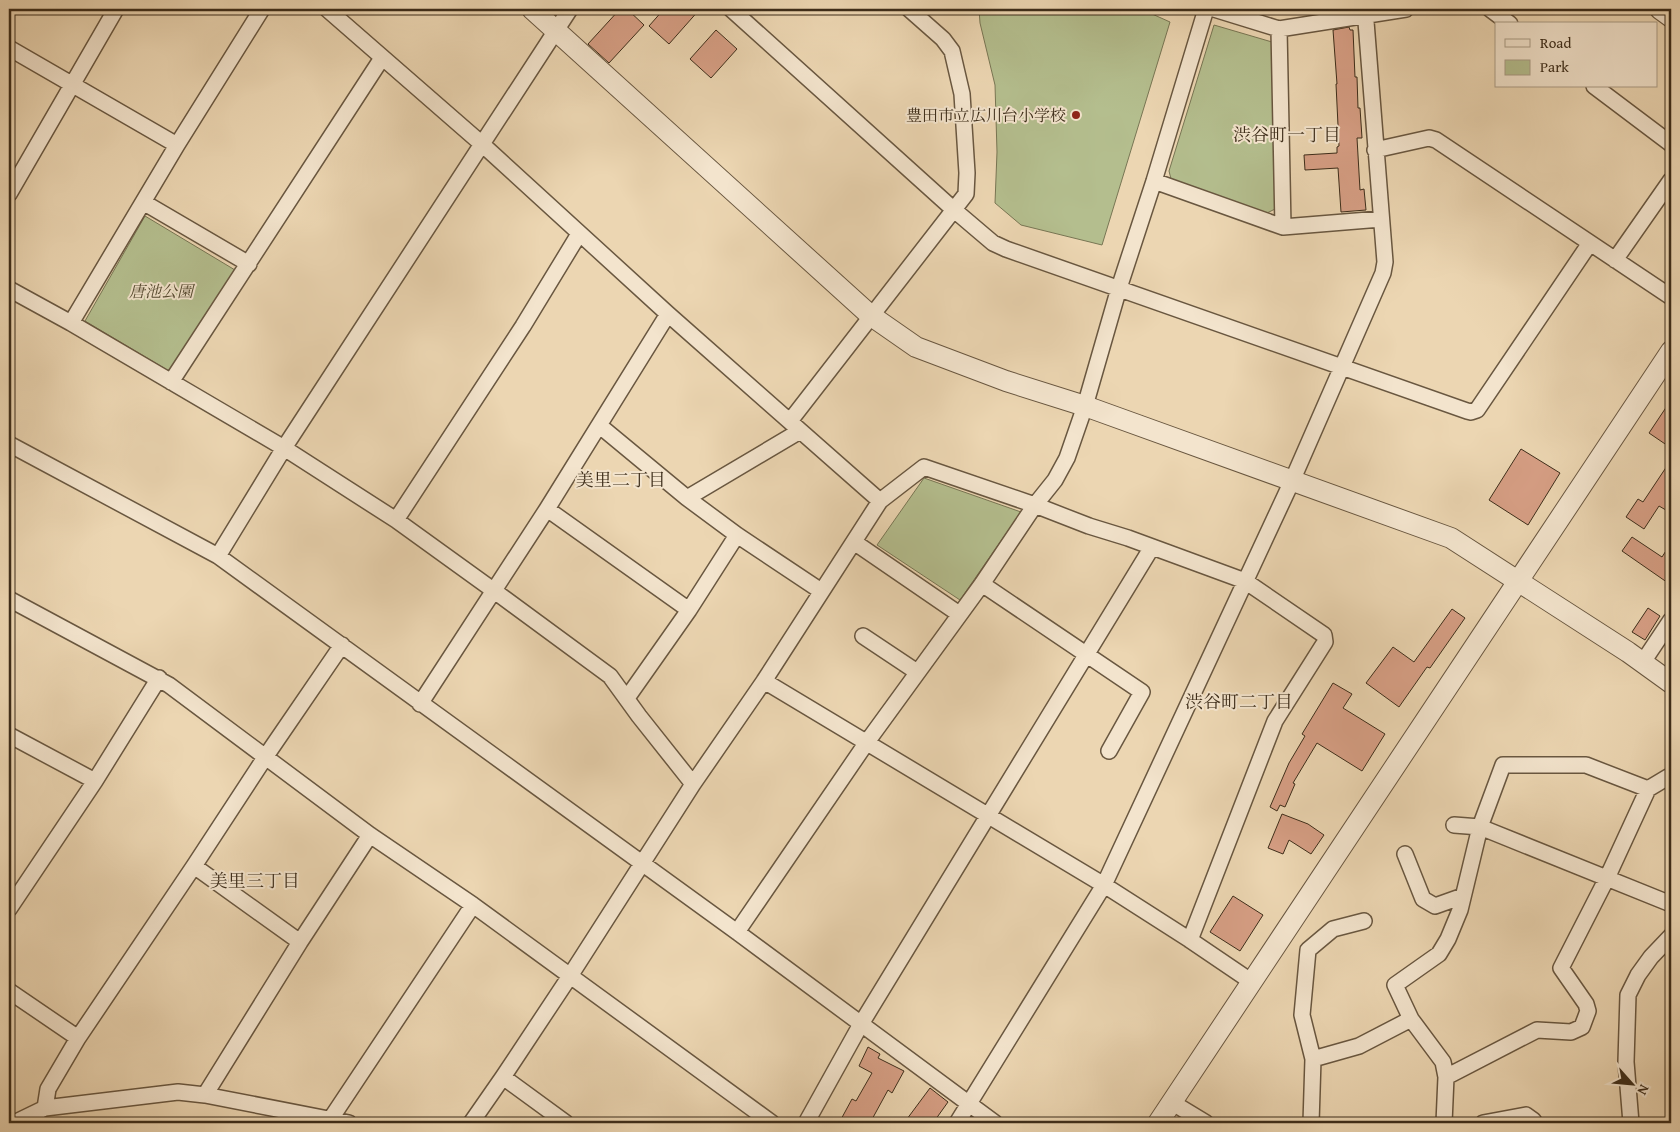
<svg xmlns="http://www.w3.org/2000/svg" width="1680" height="1132" font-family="'Gentium Book Plus','Noto Serif JP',serif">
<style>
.green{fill:#b4be8e;stroke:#787654}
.building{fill:#d79f85;stroke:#3d2d1a}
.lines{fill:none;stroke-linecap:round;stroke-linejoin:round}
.minor-casing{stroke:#695740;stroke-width:18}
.tertiary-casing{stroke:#695740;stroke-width:22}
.minor{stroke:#f3e4cd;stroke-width:15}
.tertiary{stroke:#f3e4cd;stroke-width:20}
.poi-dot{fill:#8f2418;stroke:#f3e4cd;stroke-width:2}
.labels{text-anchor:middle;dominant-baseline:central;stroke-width:4;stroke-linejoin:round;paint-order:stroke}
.poi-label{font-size:16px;fill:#3d2d1a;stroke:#f3e4cd;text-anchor:end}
.park-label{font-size:16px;font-style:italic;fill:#554a31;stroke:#f3e4cd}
.neighbourhood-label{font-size:18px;fill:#3d2d1a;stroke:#f3e4cd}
</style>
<rect width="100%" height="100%" fill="#ecd6b2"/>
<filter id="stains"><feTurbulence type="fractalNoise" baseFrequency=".004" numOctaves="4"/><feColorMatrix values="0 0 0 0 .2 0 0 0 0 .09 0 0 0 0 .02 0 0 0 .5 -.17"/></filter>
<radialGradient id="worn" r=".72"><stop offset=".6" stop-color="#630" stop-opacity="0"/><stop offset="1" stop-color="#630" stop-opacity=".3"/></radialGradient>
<path class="green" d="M979,9H1141L1170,22L1102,245L1021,225L995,203L997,152L995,85L980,23Z
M1214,25L1272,42L1277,208L1267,213L1171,179L1169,171Z
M145,216L235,270L169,371L85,321Z
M924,478L1021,512L960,600L877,545Z"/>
<path class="building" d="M620,9H627L644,25L609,63L588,44Z
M664,9H700L669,44L649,26Z
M1349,27L1350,30H1353L1355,77H1357L1358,108H1360L1362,138H1357L1360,190L1364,189L1366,210L1341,212L1338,168L1305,170L1304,155L1337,153V147L1339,146L1336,84H1337L1333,30Z
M716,30L737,49L711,78L690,59Z
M1671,400V448L1649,433Z
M1521,449L1560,473L1528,525L1489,500Z
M1671,460V513L1659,506L1644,529L1626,517L1638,499L1643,502Z
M1632,537L1662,557L1671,543V585L1622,551Z
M1648,608L1660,616L1645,640L1632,632Z
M1452,609L1465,618L1430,668L1427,667L1399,707L1366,683L1393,647L1414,662Z
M1333,683L1352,694L1343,708L1385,734L1362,771L1317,743L1293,783L1295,784L1285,807L1280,805L1277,811L1270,807L1289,763L1305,736L1302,734Z
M1282,814L1308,824L1324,835L1311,854L1289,840L1283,854L1268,848Z
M1233,896L1263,915L1240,951L1210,932Z
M868,1047L880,1054L878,1058L904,1071L892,1093L888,1090L870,1123H839L852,1099L856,1101L872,1073L859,1066Z
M930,1088L948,1102L933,1123H904Z"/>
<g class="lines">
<defs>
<path id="minor" d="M327,9L483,145L668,314L880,501
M731,9L953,209L993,243L1006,249L1467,411L1471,412L1477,410L1590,243
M1214,9L1279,29L1406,9
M1490,9L1510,24
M1279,29L1283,227
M9,48L177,145
M1594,86L1671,144
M1375,150L1429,138L1436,140L1671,297
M1154,181L1283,227L1381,219
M9,194L116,9
M143,202L249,264
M1615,260L1671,180
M9,289L71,323L284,448L396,520L493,590L610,676L639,716L693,784
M71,323L177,145L262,9
M171,382L382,58
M790,421L966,194L967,173L962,94L952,51L943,39L909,9
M600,426L687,498L737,535L821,591
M9,444L218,556L737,932L995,1123
M687,498L800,431
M547,509L689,610
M396,520L523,326L579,234
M854,542L959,614
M218,556L284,448L570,9
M982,584L1142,692L1109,751
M9,599L169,685L370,835L473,905L772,1123
M863,636L917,672
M1643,662L1671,620
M764,681L1104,885L1190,940L1252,982
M627,698L689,610L737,535
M420,704L547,509L668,314
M9,735L95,781
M1648,789L1607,878L1561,968L1586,1004L1588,1011L1582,1027L1571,1032L1537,1030L1446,1077L1443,1062L1411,1019L1395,985L1439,954L1448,939L1460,910L1480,827L1503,765H1586L1648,789L1668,777L1671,778
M1454,825L1480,827L1671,904
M1405,854L1423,899L1435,906L1463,896
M194,866L300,942
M9,909L95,781L159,678
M737,932L867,742L982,584L1035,505L1055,480L1067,458L1085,406L1119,288L1154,181L1206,9
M9,991L78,1038
M1313,1059L1302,1015L1308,950L1333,929L1364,921
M503,1077L566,1123
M205,1095L300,942L370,835
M1173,1103L1206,1123
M45,1108L48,1089L78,1038L194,866L266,756L342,645
M330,1120L473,905
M14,1123L45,1108L178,1092L205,1095L349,1123
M471,1123L503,1077L570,976L693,784L764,681L880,501L924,467L1035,505L1089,526L1128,538L1245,581L1324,635L1325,642L1275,721L1190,940
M806,1123L861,1024L1152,547
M957,1123L1104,885L1292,481L1383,273L1385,262L1365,9
M1311,1123L1313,1059L1359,1046L1411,1019
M1444,1123L1446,1077
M1483,1123L1526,1115L1533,1120L1535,1123
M1631,1123L1626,1062L1628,995L1638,975L1651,957L1671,936"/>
<path id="tertiary" d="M532,9L870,315L916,347L1006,381L1085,406L1451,538L1628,652L1671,683
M1660,9L1671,17
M1158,1123L1671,351"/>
</defs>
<use href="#minor" class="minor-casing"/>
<use href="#tertiary" class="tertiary-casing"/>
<use href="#minor" class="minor"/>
<use href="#tertiary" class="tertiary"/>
</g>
<circle class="poi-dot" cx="1076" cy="115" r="5"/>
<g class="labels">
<g class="poi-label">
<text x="1066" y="115">豊田市立広川台小学校</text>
</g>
<g class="park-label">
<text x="161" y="291">唐池公園</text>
</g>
<g class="neighbourhood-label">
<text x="1287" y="134">渋谷町一丁目</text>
<text x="621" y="479">美里二丁目</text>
<text x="1239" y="701">渋谷町二丁目</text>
<text x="255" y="880">美里三丁目</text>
</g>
</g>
<rect width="1680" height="1132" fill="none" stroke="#ecd6b2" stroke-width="30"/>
<rect x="10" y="10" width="1660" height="1112" fill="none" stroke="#3d2d1a" stroke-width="2.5"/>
<rect x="15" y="15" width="1650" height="1102" fill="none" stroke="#3d2d1a"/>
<rect x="1495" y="22" width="162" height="65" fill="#f3e4cd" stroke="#aa9b85"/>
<rect x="1505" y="39" width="25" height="8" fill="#f3e4cd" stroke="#aa9b85"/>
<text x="1540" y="48" font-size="15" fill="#3d2d1a">Road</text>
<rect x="1505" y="60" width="25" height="15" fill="#b4be8e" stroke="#aa9b85"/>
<text x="1540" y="72" font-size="15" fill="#3d2d1a">Park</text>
<g transform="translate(1632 1084) rotate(117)" stroke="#f3e4cd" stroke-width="4" paint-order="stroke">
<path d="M0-4L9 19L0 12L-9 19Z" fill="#3d2d1a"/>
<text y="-8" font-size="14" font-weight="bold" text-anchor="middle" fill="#3d2d1a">N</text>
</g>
<rect width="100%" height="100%" filter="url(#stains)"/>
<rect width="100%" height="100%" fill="url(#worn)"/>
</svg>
